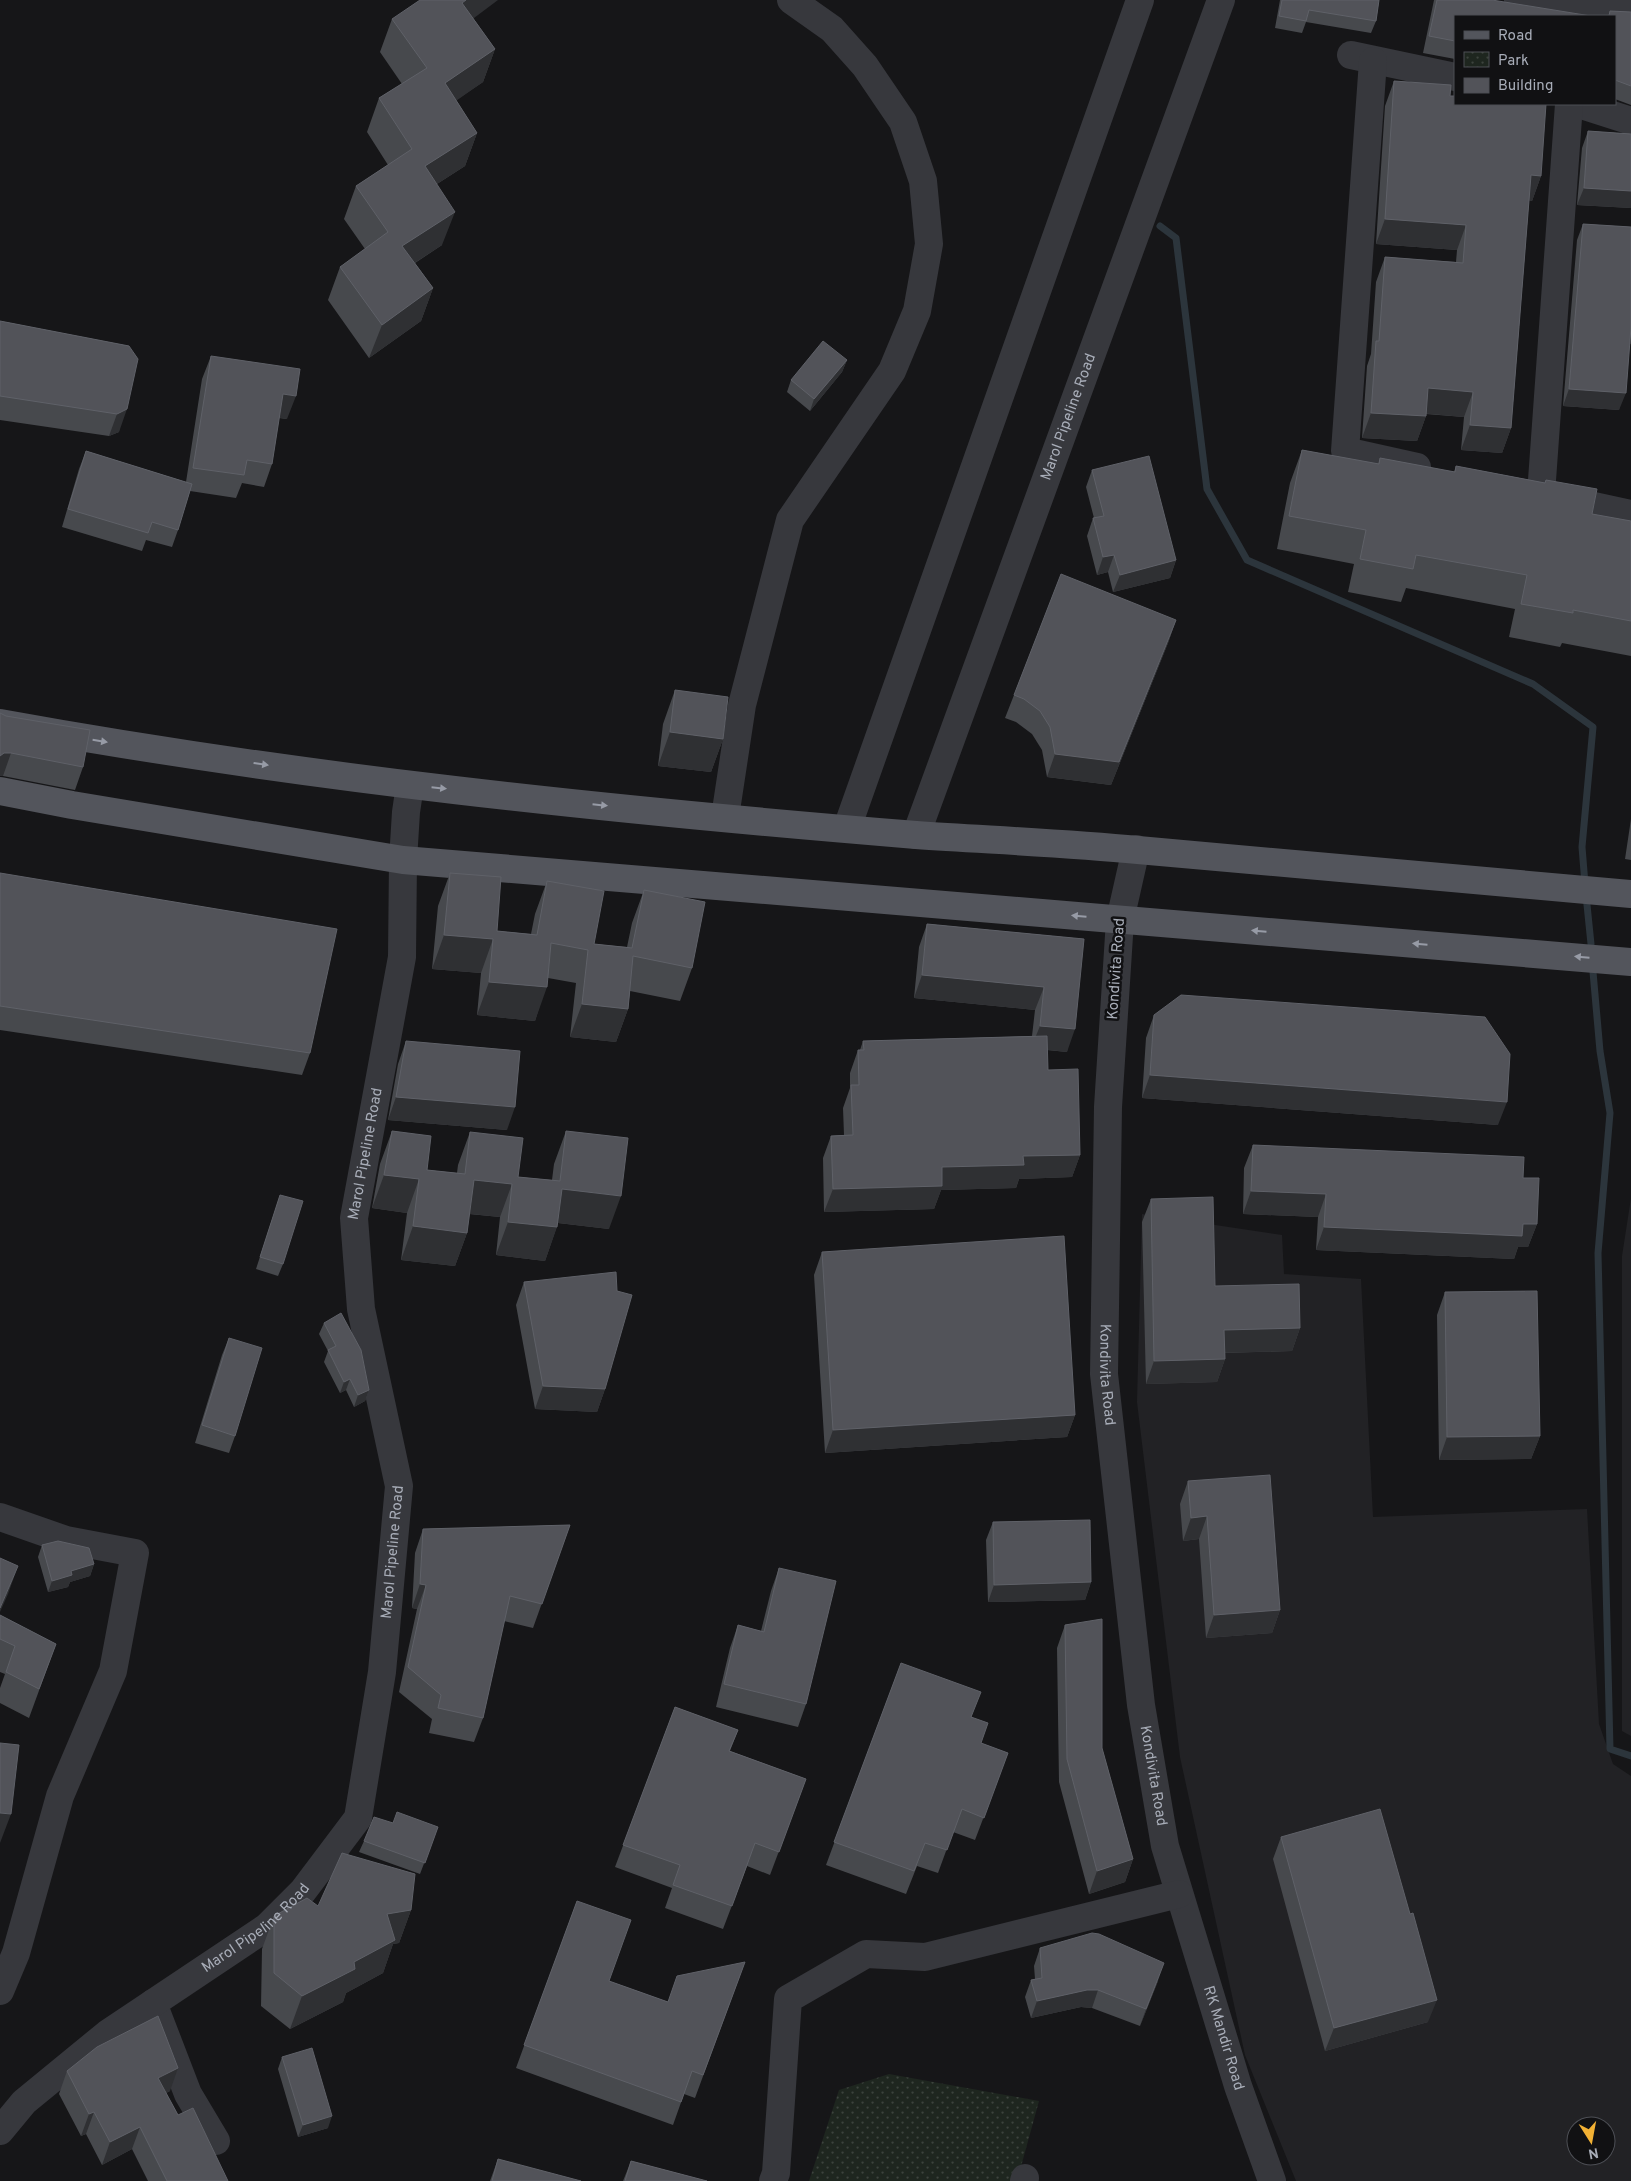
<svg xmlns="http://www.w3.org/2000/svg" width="1631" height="2181" font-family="Overpass,sans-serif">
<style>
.built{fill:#222225;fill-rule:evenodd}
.park{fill:url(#park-dots)}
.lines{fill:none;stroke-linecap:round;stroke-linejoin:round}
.stream{stroke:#2c353c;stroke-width:7}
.minor{stroke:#37383d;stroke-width:28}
.major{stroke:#53555c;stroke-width:28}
.wall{fill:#47494d}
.shaded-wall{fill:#2f3033}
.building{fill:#525359;stroke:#5f6168}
.oneway{fill:#979ba6}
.labels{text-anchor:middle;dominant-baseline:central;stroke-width:5;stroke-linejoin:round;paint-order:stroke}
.street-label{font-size:15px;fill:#a8adb8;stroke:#111113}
</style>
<defs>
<pattern id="park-dots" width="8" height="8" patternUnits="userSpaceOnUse" patternTransform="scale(1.25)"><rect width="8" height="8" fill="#1e261f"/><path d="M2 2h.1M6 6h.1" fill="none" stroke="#3c433d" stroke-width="1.8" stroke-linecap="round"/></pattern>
</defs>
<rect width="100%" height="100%" fill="#161618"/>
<path class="built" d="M1631,1198V1736L1622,1731V1256Z
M1142,1214L1282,1235L1284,1274L1361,1279L1373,1517L1587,1509L1599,1724L1613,1764L1631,1776V2181H1296L1245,2055L1180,1757L1137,1402ZM1576,2126H1606V2156H1576Z"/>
<path class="park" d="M889,2074L1039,2101L1017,2181H809L839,2090Z"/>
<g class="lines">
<path class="stream" d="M1160,226L1176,238L1207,489L1247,560L1533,684L1593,727L1582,847L1585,884
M1586,895L1591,944
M1593,972L1600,1051L1610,1113L1598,1253L1610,1749L1631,1756"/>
<g class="minor">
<path d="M1518,0L1589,11L1631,14"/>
<path d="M1351,55L1455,77"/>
<path d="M1373,61L1345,451L1417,467"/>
<path d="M1578,104L1631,121"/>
<path d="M1541,494L1569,104"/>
<path d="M1557,498L1631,514"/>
<path d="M725,817L742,705L790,520L892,371L917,311L929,244L923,181L903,122L865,66L832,29L791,0"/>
<path d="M847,828L1140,0"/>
<path id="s1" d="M916,835L1221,0"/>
<path id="s2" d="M1136,849L1120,920L1108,1107L1104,1374L1141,1705L1165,1846L1238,2086L1272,2181"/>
<path d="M0,1517L66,1540L135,1553L113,1671L60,1796L16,1953L0,1991"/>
<path d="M153,2003L188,2094L216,2141"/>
<path id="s3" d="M0,2131L24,2102L107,2034L267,1927L303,1891L358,1818L382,1672L399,1486L361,1309L354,1218L402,957L403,860L406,812L410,785"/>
<path d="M773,2181L776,2173L788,1999L866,1954L925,1957L1179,1894"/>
<path d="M1024,2181L1025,2178"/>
</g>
<path class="major" d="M0,723C302,778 610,810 916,835C990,840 1064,843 1138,850C1303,864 1467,880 1631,894
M0,791L72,805L403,860L1631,962"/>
</g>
<path class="wall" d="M1280,0H1379L1376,21L1371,33L1306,22L1302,33L1275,28Z
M1434,0H1492L1455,16V59L1423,53Z
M1610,11L1631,12V105L1615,99V16H1608Z
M473,18L495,49L483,82L456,100L477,133L465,166L437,184L442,245L415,263L433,288L421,321L369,358L328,300L340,267L365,249L344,219L356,186L388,165L367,132L379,98L402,84L380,52L392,19Z
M1394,81L1450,96L1541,176L1532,201L1529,200L1511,428L1502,453L1461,450L1464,417L1426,414V416L1417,441L1362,438L1367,366L1371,354L1376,282L1385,257L1456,262L1457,250L1376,244L1385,106Z
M1588,131L1631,134V208L1577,205L1582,148Z
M1583,224L1631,227V344H1629L1619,410L1563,406L1577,240Z
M0,321L129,346L119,432L109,436L0,420Z
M211,356L287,419L279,418L272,464L264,487L242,483L236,498L190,491L178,530L172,547L146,540L142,551L62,527L79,469L86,451L186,482L202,379Z
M847,360L842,372L810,411L787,392L791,380Z
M1302,450L1378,464L1380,458L1454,472L1456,466L1545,483L1546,480L1592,514L1631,521V656L1562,643L1560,647L1509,637L1515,609L1406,588L1401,602L1348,592L1354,564L1277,549L1290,483Z
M1092,470L1176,560L1170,578L1113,592L1108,572L1097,575L1087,536L1093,518H1094L1086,487Z
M1176,620L1168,643L1111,785L1047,777L1042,750L1032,734L1016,722L1005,718L1014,695Z
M675,690L723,739L711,772L658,766L663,724Z
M0,713L83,767L75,790L3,776H0Z
M1631,819V860L1625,859Z
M0,873L310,1053L302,1075L0,1030Z
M450,873L497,931L531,934L535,914L547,881L594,944L627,947L632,923L644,890L692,968L680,1001L630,991L628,1009L616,1042L570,1037L576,983L548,978L535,1021L477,1015L481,973L432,969L438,906Z
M927,924L1084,939L1067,1052L1047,1050L1048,1070L1080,1155L1072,1177L1019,1179L1016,1188L941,1190L934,1209L824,1212L823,1158L831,1136L844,1135L843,1108L850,1088V1073L858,1050H860L863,1041L1032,1036L1035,1010L914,998L919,947Z
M1154,1015L1498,1125L1142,1098L1146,1038Z
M406,1041L507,1130L388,1120L398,1064Z
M392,1131L427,1170L457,1173L458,1165L470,1132L518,1177L552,1180L554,1164L566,1131L609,1229L558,1223L545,1261L496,1255L500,1217L469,1214L467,1233L455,1266L401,1260L407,1213L372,1208L380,1164Z
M1253,1145L1523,1178L1537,1224L1528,1247H1518L1514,1259L1316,1250L1318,1217L1243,1214L1244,1168Z
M280,1195L283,1264L278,1276L256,1269Z
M1151,1199L1215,1286L1300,1328L1292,1351L1225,1353V1359L1217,1382L1146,1384L1142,1222Z
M822,1252L1075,1415L1067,1437L825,1453L814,1275Z
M524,1282L605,1389L597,1412L535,1409L516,1305Z
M1445,1292L1540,1436L1531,1459L1439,1460L1437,1315Z
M324,1323L369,1390L365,1401L354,1407L346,1390L340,1393L324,1362L328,1351L319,1334Z
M229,1338L235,1436L229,1453L195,1443L222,1355Z
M1188,1481L1280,1610L1272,1633L1206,1638L1199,1539L1183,1541L1180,1504Z
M993,1522L1091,1582L1085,1600L988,1602L986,1540Z
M570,1525L533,1628L504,1621L483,1718L474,1742L429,1733L432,1719L399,1692L417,1609L412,1608L415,1553L423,1529Z
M42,1545L94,1564L90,1576L70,1582L68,1587L48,1592L38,1557Z
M779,1568L806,1704L798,1727L716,1707L730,1648L738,1625L761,1631L771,1591Z
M0,1615L56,1644L29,1718L0,1703V1688L5,1674L0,1672Z
M1065,1625L1102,1748L1133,1859L1125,1882L1089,1894L1059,1782L1057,1648Z
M901,1663L972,1717L981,1743L1008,1753L975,1840L953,1832L938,1873L917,1866L906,1894L826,1865Z
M675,1707L738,1730L730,1751L806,1779L770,1875L747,1866L723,1929L665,1908L672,1888L615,1867Z
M393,1823L438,1827L420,1874L359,1852L364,1841Z
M1281,1837L1428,2022L1325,2051L1273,1859Z
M577,1901L609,1981L668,2002L745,1962L695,2098L684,2094L673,2125L516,2068Z
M411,1910L399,1943L393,1944L383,1973L346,1993L343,2002L290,2029L261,2006L262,1949L274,1916Z
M1040,1948L1158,1981L1140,2026L1092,2008L1081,2007L1031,2018L1025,1997L1031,1980L1035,1979L1034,1966Z
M282,2057L328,2128L298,2137L278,2069Z
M67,2071L170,2091L166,2093L178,2115L228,2181H148L132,2149L102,2165L86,2134L81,2136L59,2094Z
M498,2159L581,2181H490Z
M631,2161L707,2181H623Z"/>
<path class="shaded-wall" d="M466,0H498L450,36L462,3Z
M495,49L483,82L433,117L445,83Z
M477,133L465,166L412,200L425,166Z
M1531,175L1541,176L1532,201L1522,200Z
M1584,188L1631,191V208L1577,205Z
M455,212L442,245L390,279L402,246Z
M1385,219L1466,225L1457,250L1376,244Z
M433,288L421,321L369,358L382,325Z
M1630,327L1631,344H1624Z
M847,360L842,372L810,411L814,399Z
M1428,388L1473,392L1464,417L1419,413Z
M1569,389L1626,393L1619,410L1563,406Z
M283,394L296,396L287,419L275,417Z
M127,409L119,432L109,436L117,414Z
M1371,413L1426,416L1417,441L1362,438Z
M1470,425L1511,428L1502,453L1461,450Z
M1114,555L1108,572L1097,575L1103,557Z
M1176,560L1170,578L1113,592L1120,575Z
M1176,620L1168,643L1111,785L1047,777L1055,754Z
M670,732L723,739L711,772L658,766Z
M4,753H11L3,776H0V756Z
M444,935L493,939L481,973L432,969Z
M922,975L1044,987L1035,1010L914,998Z
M489,982L547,987L535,1021L477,1015Z
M582,1004L628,1009L616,1042L570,1037Z
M1040,1026L1075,1029L1067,1052L1031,1048Z
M1150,1075L1507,1102L1498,1125L1142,1098Z
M396,1097L515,1107L507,1130L388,1120Z
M1080,1155L1072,1177L1019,1179L1016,1188L941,1190L934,1209L824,1212L833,1189L942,1167L1023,1156Z
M384,1175L419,1179L407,1213L372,1208Z
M474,1180L512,1184L500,1217L461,1213Z
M562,1189L621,1196L609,1229L550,1222Z
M1251,1191L1326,1194L1318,1217L1243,1214Z
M508,1222L557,1227L545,1261L496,1255Z
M1523,1224H1537L1528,1247H1518L1514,1259L1316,1250L1324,1227Z
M413,1226L467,1233L455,1266L401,1260Z
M1300,1328L1292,1351L1216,1353L1224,1330Z
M1225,1359L1217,1382L1146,1384L1154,1361Z
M350,1379L346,1390L340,1393L344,1382Z
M543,1386L605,1389L597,1412L535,1409Z
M369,1390L365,1401L354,1407L358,1395Z
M1075,1415L1067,1437L825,1453L833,1430Z
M1540,1436L1531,1459L1439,1460L1447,1437Z
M1207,1516L1199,1539L1183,1541L1191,1518Z
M94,1564L90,1576L70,1582L68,1587L48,1592L52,1581L71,1571Z
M18,1566L8,1594L0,1612V1608Z
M1091,1582L1085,1600L988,1602L994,1585Z
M420,1584L426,1585L417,1609L412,1608Z
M1280,1610L1272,1633L1206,1638L1214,1615Z
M0,1813L11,1814L0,1843Z
M1133,1859L1125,1882L1089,1894L1097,1871Z
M411,1910L399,1943L393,1944L383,1973L346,1993L343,2002L290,2029L302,1996L354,1962L387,1914Z
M1164,1963L1158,1981L1140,2026L1146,2009Z
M1087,1990H1098L1092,2008L1081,2007L1031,2018L1037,2001Z
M1437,2000L1428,2022L1325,2051L1334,2028Z
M178,2068L170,2091L150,2101L158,2078Z
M94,2112L86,2134L81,2136L89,2114Z
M332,2116L328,2128L298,2137L303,2125Z
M140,2127L132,2149L102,2165L110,2142Z"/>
<path class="building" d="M420,0H466L462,3L495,49L445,83L477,133L425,166L455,212L402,246L433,288L382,325L340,267L388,232L356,186L412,149L379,98L427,68L392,19Z
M1282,0H1379L1376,21L1309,10L1306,21L1279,16Z
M1437,0H1492L1591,16H1455V41L1429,36Z
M1610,11L1631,12V86L1615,80V16H1609Z
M1394,81L1451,85L1450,96H1455V104H1546L1541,176L1531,175L1511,428L1470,425L1473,392L1428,388L1426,416L1371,413L1376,341H1379L1385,257L1463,263L1466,225L1385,219Z
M1588,131L1631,134V191L1584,188Z
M1583,224L1631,227V327L1626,393L1569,389Z
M0,321L129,346L138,359L127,409L117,414L0,396Z
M823,341L847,360L814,399L791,380Z
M211,356L300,369L296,396L283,394L272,464L247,460L244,475L193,468Z
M1302,450L1379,464L1380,458L1455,472L1456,466L1545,483L1546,480L1597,489L1592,514L1631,521V621L1573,610V613L1521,604L1527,575L1416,555L1413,569L1360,559L1366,530L1289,516Z
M86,451L192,484L178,530L152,522L148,533L68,509Z
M1149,456L1176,560L1120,575L1114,555L1103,557L1093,518L1104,516L1092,470Z
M1061,574L1176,620L1119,762L1055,754L1050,727L1040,711L1024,699L1014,695Z
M675,690L728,697L723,739L670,732Z
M0,713L6,716L90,730L83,767L11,753H4L0,756Z
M0,873L337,929L310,1053L0,1006Z
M450,873L501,877L497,931L537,935L547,881L604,891L594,944L632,948L644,890L705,902L692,968L633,956L628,1009L582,1004L588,950L551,943L547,987L489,982L493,939L444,935Z
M927,924L1084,939L1075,1029L1040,1026L1044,987L922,975Z
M1181,995L1485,1017L1510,1054L1507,1102L1150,1075L1154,1015Z
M1047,1036L1048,1070L1078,1069L1080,1155L1023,1156L1024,1165L942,1167V1186L833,1189L831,1136L853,1135L851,1085H859L858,1050H864L863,1041Z
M406,1041L520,1051L515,1107L396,1097Z
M392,1131L431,1136L427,1170L465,1174L470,1132L523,1138L518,1177L560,1181L566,1131L628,1138L621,1196L562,1189L557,1227L508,1222L512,1184L474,1180L467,1233L413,1226L419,1179L384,1175Z
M1253,1145L1524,1157L1523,1178H1539L1537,1224H1523L1522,1236L1324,1227L1326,1194L1251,1191Z
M280,1195L303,1201L283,1264L260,1257Z
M1213,1197L1215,1286L1299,1284L1300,1328L1224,1330L1225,1359L1154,1361L1151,1199Z
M1064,1236L1075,1415L833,1430L822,1252Z
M616,1272L617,1291L632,1295L605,1389L543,1386L524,1282Z
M1537,1291L1540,1436L1447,1437L1445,1292Z
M341,1313L361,1350L369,1390L358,1395L350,1379L344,1382L328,1350L336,1346L324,1323Z
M229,1338L262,1348L235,1436L202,1425Z
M1270,1475L1280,1610L1214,1615L1207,1516L1191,1518L1188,1481Z
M1090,1520L1091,1582L994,1585L993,1522Z
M570,1525L542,1604L510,1596L483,1718L438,1708L441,1695L408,1667L426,1585L420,1584L423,1529Z
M58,1541L89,1548L94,1564L71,1571L72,1575L52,1581L42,1545Z
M0,1558L18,1566L0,1608Z
M779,1568L836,1581L806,1704L724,1684L738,1625L764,1632Z
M0,1615L56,1644L39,1689L6,1672L15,1646L0,1639Z
M1102,1619V1748L1133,1859L1097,1871L1067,1759L1065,1625Z
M901,1663L981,1692L971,1717L988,1723L981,1743L1008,1753L984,1818L962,1809L947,1850L925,1843L914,1871L834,1842Z
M675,1707L738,1730L729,1751L806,1779L779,1852L755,1843L732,1906L673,1885L680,1865L623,1845Z
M0,1743L19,1745L11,1814L0,1813Z
M1380,1809L1410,1914L1413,1913L1437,2000L1334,2028L1281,1837Z
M397,1812L438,1827L425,1863L364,1841L374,1817L393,1823Z
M342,1853L415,1874L411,1910L387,1914L395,1940L354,1962L355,1969L302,1996L274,1973V1916L307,1898L318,1906Z
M577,1901L631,1920L609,1981L668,2002L677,1976L745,1962L703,2075L692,2071L681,2102L524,2045Z
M1092,1933L1099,1934L1164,1963L1146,2009L1098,1990H1087L1037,2001L1031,1980L1042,1978L1040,1948Z
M158,2016L178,2068L158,2078L178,2115L193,2108L228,2181H167L140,2127L110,2142L94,2112L89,2114L67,2071L97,2047Z
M312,2048L332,2116L303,2125L282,2057Z
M498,2159L581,2181H492Z
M631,2161L707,2181H625Z"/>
<defs><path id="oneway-solid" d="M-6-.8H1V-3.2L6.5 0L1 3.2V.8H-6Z" transform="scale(1.25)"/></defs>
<g class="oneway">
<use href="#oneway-solid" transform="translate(100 741) rotate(9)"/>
<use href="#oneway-solid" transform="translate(261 764) rotate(8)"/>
<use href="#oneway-solid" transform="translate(439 788) rotate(6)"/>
<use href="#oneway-solid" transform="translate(600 805) rotate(6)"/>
<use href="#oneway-solid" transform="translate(1079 916) rotate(-175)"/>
<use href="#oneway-solid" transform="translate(1259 931) rotate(-175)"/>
<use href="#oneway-solid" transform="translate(1420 944) rotate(-175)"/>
<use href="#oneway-solid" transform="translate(1582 957) rotate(-175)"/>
</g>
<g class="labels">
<g class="street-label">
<text stroke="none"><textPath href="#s1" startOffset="445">Marol Pipeline Road</textPath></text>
<text transform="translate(1117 969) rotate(-86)">Kondivita Road</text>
<text stroke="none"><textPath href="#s3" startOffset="1152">Marol Pipeline Road</textPath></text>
<text stroke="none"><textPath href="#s2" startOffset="528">Kondivita Road</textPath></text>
<text stroke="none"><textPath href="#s3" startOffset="748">Marol Pipeline Road</textPath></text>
<text stroke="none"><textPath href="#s2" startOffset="932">Kondivita Road</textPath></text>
<text stroke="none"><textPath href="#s3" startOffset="328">Marol Pipeline Road</textPath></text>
<text stroke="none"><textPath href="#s2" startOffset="1204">RK Mandir Road</textPath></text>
</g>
</g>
<rect x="1454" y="15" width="162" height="90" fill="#111113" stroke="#4d4f55"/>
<rect x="1464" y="31" width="25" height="8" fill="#53555c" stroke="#4d4f55"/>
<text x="1498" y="40" font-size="15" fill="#a8adb8">Road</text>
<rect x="1464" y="52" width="25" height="15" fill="url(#park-dots)" stroke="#4d4f55"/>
<text x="1498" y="65" font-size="15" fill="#a8adb8">Park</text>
<rect x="1464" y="78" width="25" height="15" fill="#525359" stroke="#4d4f55"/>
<text x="1498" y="90" font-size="15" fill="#a8adb8">Building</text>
<g transform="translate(1591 2141) rotate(169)"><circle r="24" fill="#111113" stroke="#4d4f55"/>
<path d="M0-4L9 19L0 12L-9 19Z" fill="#f2b134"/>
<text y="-8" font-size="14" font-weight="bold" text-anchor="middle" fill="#a8adb8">N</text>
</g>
</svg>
